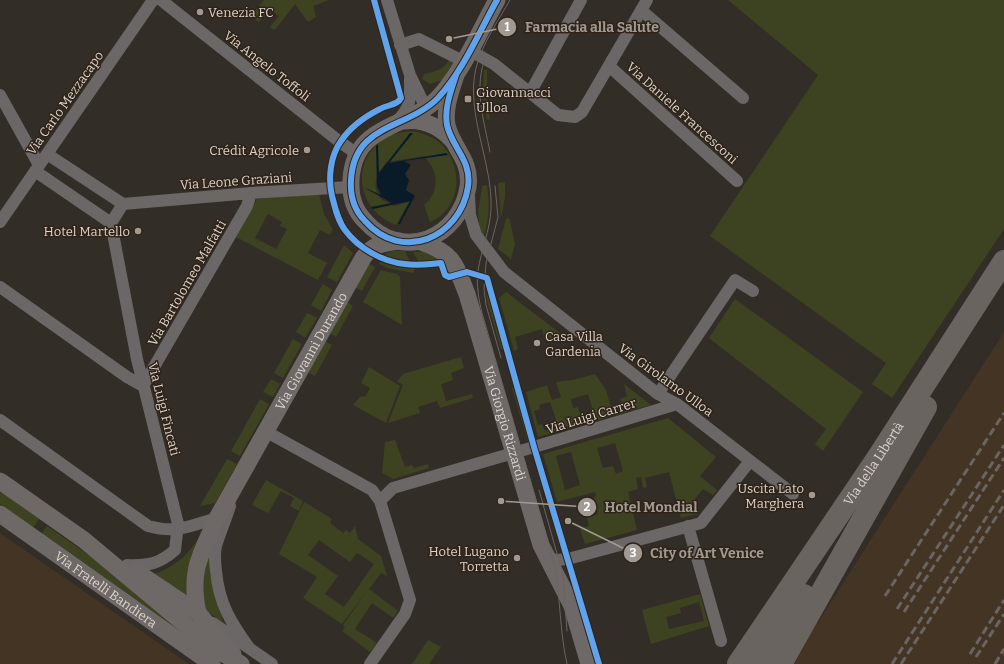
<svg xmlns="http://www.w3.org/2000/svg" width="1004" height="664" font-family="Bitter,serif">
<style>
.built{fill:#433424}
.green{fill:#3d4321;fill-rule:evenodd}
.water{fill:#091b28}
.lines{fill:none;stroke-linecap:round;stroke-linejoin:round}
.street{stroke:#6b6766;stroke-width:12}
.secondary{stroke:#6e6967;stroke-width:17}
.highway{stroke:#6a6461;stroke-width:22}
.tram{stroke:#6a6562;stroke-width:1}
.rail{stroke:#6a6562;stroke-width:3;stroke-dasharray:8 4;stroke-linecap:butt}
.cycleway-casing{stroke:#2f2318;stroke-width:8}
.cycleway{stroke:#60a3ed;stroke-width:6}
.poi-dot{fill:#a19a93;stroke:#2f2318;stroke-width:1.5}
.labels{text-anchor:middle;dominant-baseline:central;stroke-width:3;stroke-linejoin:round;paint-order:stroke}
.poi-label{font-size:13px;fill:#dcd4cd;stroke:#2f2318;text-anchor:end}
.street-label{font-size:13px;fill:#dcd4cd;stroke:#2f2318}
.leader{fill:none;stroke:#a19a93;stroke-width:1.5}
.callout-dot{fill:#a19a93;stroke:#2f2318;stroke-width:1.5}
.mark-label{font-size:12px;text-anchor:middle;font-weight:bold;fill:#fff}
.callout-label{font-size:14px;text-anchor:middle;font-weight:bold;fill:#a19a93;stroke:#2f2318;stroke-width:3;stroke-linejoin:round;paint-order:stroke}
</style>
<rect width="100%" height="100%" fill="#332d27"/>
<path class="built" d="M1004,332V664H792L793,661Z
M0,533L189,664H0Z"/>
<path class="green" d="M264,0H329L313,6L316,17L308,22L295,4L275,30L270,27L279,16L270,9L259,22L251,16Z
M728,0H1004V229L892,398L872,384L886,363L710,236L818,75Z
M451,57L456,59L443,80L430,84L422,79L424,74C437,71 444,70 451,57Z
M484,70H487V101L490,119L487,120L483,94Z
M413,131C423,134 433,136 441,144C464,166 462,209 430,222L424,205C436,195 439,180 432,167C430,163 427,160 425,156L386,162C377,174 371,184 380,198C383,202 390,203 394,206L409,202L396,225C358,211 349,164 383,139C392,133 403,132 413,131Z
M505,182V197L501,218L498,183Z
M487,185C490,204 489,221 483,239L480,231L478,213L482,186Z
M319,194L324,214L333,230L330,235L320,230L308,253L327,263L318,280L236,237L257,199ZM268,214L282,222L280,226L287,229L276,249L255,238Z
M509,218L515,244L511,259L498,249L506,219Z
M344,245L353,253L337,282L327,277Z
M393,251H405L410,262L394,260L381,255Z
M430,251L445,260L453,275H449L443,261L419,262L413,252Z
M381,260L404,267L415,268L414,273L387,268L379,264Z
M367,263L375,267L362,291L353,286Z
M381,270L397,274L400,277L402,325L363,302Z
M486,282L505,349L501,350L487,301Z
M323,284L332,290L321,311L311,305Z
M506,292L569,340L545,341L542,329L515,337L518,349L514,351L499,298Z
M735,299L863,392L823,451L815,444L826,429L709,338Z
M344,300L353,306L336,337L327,332Z
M307,313L317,318L305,338L296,332Z
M293,339L302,344L283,378L274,373Z
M322,340L332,345L315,376L305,371Z
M461,357L464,368L451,373L453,380L441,384L446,401L472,394L473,398L440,408L437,401L418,407L420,413L388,423L403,385L397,381L403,374Z
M369,367L400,386L386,423L353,405L361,396L365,397L370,388L361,383Z
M595,374L606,390L612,411L623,408L620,399L627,396L624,384L651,405L538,437L526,392L547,385L552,400L561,397L556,382L573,380ZM588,394L594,414L581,418L578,407L573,408L571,399ZM550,402L558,426L545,431L542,424L538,425L534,411L540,409L539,405Z
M271,379L280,384L273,397L263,392Z
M516,387L532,441L528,442L512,388Z
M260,399L269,404L240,456L231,451Z
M668,418L716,457L700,476L717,490L713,495L703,489L695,499L698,514L681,518L669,472L645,478L647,487L643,488L641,477L636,478L638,489L628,492L637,530L585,544L580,529L589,526L587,517L598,514L594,497L596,496L595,492L557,502L543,454ZM615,443L623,471L616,474L613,466L603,468L597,448ZM571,452L580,485L565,490L556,456Z
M395,440L405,467L412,465L414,468L428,464L429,468L393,479L382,473L385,442Z
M227,459L237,464L215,503L200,506Z
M266,480L303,501L299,511L290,506L294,498L281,491L268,513L252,505Z
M0,493L4,494L39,519L33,528L0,504Z
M304,502L329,517L332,519L330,523L343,533L346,530L350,533L355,526L358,539L381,556L387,576L381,573L369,589L398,611L393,618L372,603L355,629L377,643L370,652L342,631L345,627L343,625L367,591L342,624L303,598L317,577L279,554ZM319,540L350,562L357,553L374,564L344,607L325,594L338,576L308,555Z
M47,526L119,576L212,653L41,534Z
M201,535L187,584V597L154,574C176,567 189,553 201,535Z
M212,540L210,573L214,592L223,622L206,611L200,587Z
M700,594L709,626L651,644L642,610ZM699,602L704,621L669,629L666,617L681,613L680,608Z
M428,640L441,647L429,664H412Z"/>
<path class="water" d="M410,133H413L389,163L446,153L448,155L404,161L411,165L405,174L409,180L406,190L415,196L400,224H398L410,201L373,209L371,207L392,203L363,187L381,195L377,186L376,146L378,144L379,173Z"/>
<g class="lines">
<path class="street" d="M161,0L340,142L357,154
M387,0L410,75L426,108
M641,10L743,98
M400,45L419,39L463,61
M469,50L494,64L558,115L575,117L582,112L647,0
M609,66L737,181
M530,93L581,0
M0,95L39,165
M398,120C412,106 410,97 410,79
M47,154L123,204
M35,171L111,223L123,204
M469,195L470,215L476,235L504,272L658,394L677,404L793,494
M123,204L251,193L350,187
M0,222L153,0
M111,223L137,359L178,524L175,550C159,564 148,566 127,565
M0,287L127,377L143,386L247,206L251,193
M658,394L735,280L753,291
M0,420L148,526C177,534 189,526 217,518
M265,431L372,490L380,501L410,600L405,614L370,664
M380,501L393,488L534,447L677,404
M230,506C226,519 220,533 216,546C214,554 215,563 216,571C219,604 231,623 250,649
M688,526L721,641
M546,557L556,560L568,559L701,523L750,461
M213,623L272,664"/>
<g class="secondary">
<path d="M456,75C451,91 444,108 447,125C452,148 472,160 468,187C460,238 402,263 365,221C354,210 350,195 351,180C354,123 406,130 438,98C463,71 479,32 497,0"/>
<path d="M403,121C423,118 441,127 454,142"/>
<path id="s1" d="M421,242C454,253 455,264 467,294L541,545L572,606L589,664"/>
<path d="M0,481L84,540L212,647L241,664"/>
<path id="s2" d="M0,514L212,664"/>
<path d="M137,572L198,613L233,654"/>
<path id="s3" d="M198,613C189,572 200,555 217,518L363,258C372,244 384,243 399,241"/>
</g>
<g class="highway">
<path id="s4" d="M738,664L878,457L1004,261"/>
<path d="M760,664L804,595"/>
<path d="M781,664L926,407"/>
</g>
<path class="tram" d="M510,0C498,21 482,44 476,68C465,113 493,163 491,209C490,231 481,250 478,271C476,286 479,300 482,313L553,559C561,594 559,629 567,664
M486,56C473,86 484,121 490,152
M495,186L498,217L486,263L484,289L486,305L501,358
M539,490L563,575L567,631"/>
<path class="rail" d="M885,596L1004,413
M897,609L1004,445
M904,612L1004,458
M970,654L1004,600
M976,657L1004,614
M892,664L1004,490
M901,664L1004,505
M995,664L1004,649"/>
<defs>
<path id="cycleway" d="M374,0L401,98C398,105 387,105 380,109C364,117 351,126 341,141C330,156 328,179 332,196C335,208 338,221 345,230C358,248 383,262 405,264C417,266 429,264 441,263L445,275L449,277L467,272L487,278L534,447L599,664
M456,75C451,91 444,108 447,125C452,148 472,160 468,187C460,238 402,263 365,221C354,210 350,195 351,180C354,123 406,130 438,98C463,71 479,32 497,0"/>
</defs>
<use href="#cycleway" class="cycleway-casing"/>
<use href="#cycleway" class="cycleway"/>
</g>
<g class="poi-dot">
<circle cx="200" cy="12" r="4"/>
<rect x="464" y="95" width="8" height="8" rx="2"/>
<circle cx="307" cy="150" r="4"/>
<circle cx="138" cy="231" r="4"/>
<circle cx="537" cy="343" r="4"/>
<circle cx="812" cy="495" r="4"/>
<circle cx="517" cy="558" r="4"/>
</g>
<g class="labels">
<g class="poi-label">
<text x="208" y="12" text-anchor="start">Venezia FC</text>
<text x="476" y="92" text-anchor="start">Giovannacci<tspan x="476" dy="15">Ulloa</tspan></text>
<text x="299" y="150">Crédit Agricole</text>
<text x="130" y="231">Hotel Martello</text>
<text x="545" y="336" text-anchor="start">Casa Villa<tspan x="545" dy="15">Gardenia</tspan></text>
<text x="804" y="488">Uscita Lato<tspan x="804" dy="15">Marghera</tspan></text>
<text x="509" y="551">Hotel Lugano<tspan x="509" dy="15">Torretta</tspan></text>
</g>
<g class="street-label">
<text transform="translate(267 66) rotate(38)">Via Angelo Toffoli</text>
<text transform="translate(65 103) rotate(-55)">Via Carlo Mezzacapo</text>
<text transform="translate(682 113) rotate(42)">Via Daniele Francesconi</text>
<text transform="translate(236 181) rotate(-4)">Via Leone Graziani</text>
<text transform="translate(187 283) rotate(-60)">Via Bartolomeo Malfatti</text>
<text stroke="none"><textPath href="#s3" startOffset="291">Via Giovanni Durando</textPath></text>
<text transform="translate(666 380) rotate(36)">Via Girolamo Ulloa</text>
<text transform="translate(164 409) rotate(76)">Via Luigi Fincati</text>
<text transform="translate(591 416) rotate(-17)">Via Luigi Carrer</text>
<text stroke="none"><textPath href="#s1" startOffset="208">Via Giorgio Rizzardi</textPath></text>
<text stroke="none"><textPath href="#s4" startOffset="242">Via della Libertà</textPath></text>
<text stroke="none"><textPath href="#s2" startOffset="130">Via Fratelli Bandiera</textPath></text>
</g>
</g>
<path class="leader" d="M449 39L507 27M501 501L587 507M568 521L633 553"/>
<g class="callout-dot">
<circle cx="449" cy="39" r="4"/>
<circle cx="501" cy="501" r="4"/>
<circle cx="568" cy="521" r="4"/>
<circle cx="507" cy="27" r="10"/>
<circle cx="587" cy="507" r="10"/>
<circle cx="633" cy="553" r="10"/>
</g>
<g class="mark-label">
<text x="507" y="31">1</text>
<text x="587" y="511">2</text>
<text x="633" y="557">3</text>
</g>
<g class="callout-label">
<text x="592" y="32">Farmacia alla Salute</text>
<text x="651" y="512">Hotel Mondial</text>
<text x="707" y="558">City of Art Venice</text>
</g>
</svg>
